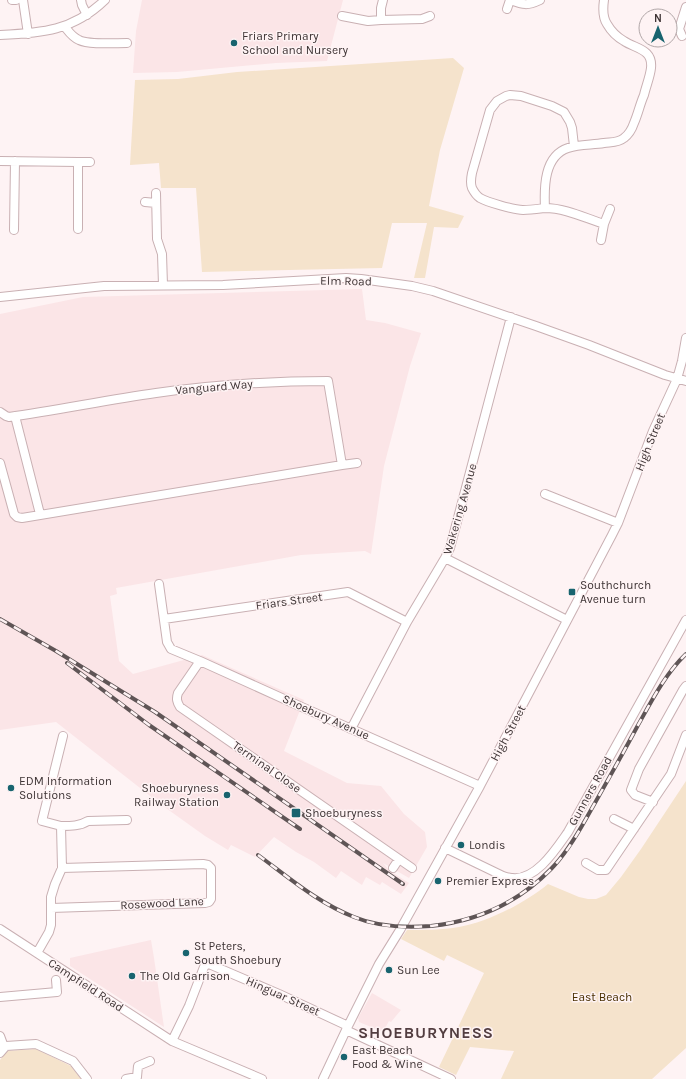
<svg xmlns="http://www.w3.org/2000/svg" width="686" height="1079" font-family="Karla,sans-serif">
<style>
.built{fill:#fbe5e7}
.green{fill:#f5e3cc}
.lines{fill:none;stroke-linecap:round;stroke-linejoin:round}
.minor-casing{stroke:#c9b0b3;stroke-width:10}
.minor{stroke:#fff;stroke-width:8}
.rail-casing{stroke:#5f5556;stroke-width:4}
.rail{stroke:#fef3f4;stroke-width:2.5;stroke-dasharray:8;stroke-linecap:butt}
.poi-dot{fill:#18646f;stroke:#fef3f4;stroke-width:1.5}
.labels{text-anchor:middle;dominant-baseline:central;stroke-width:3;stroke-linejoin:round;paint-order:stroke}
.poi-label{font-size:12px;fill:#3e3435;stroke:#fef3f4;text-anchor:start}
.street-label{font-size:12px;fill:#3e3435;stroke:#fef3f4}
.park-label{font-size:12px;fill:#493002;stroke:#fef3f4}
.district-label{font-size:16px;font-weight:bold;letter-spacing:1px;fill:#533e41;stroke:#fef3f4}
</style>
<rect width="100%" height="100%" fill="#fef3f4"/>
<path class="built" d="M142,0H343L327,61L276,63L177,72L133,73L136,31Z
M362,289L366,320L385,323L421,333L410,366L384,466L371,554L365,551L301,555L116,588L117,594L110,596L119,661L133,674L202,655L304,700L284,751L347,783L381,786L404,814L425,832L427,847L409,878L383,863L390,871L409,883L401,894L382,882L380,885L366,877L362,885L341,871L336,878L314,862L296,852L274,837L255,857L231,845L228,850L205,836L163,806L56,722L0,730V314L83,297Z
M151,940L154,958L164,1027L70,966V958Z
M372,993L401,1010L391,1022L389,1021L383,1032L359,1022L358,1018Z"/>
<path class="green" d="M453,58L464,68L440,150L429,206L464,216L458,228L434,227L425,278H414L427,223H392L382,268L202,272L196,188H161L159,163L130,165L135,80L178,79L237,72Z
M686,781V1048L652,1079H501L514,1051L470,1047L456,1075L439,1067L484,973L447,955L444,961L401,939L407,930C424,930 442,930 459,927C486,923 527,902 548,884L579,897L588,899H596L606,895L621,877L641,849Z
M36,1049L71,1066L81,1079H0V1060L7,1051Z"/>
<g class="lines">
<defs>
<path id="minor" d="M12,0H16
M23,0L28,34
M81,0L82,5L87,15
M604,0C603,7 603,18 607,24C611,31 617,37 624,41C636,49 653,49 651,68C650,77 646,86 644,95C640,104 638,114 634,123C632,129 628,135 624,138C618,143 611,142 604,143C592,145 579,144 568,148C544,156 544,187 545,208C565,208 585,218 604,224
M507,9L510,0C524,5 527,6 540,0
M342,16L368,21L381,20V8L383,0
M381,20L422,19L430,16
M65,27C69,32 72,37 79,40C89,45 114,43 127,43
M0,35C42,33 73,31 105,0
M682,36L679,29L686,7
M0,161L78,162V229
M78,162H90
M156,193L157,239L162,254L163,285
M145,202L156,203
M545,208C537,209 530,210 523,210C514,210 487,202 480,198C477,196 474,192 472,188C470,183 471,178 472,173L490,110L497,101L506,96L510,95L521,96L552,106L564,112L570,122L572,128L574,146
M14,230L15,161
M601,240L604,224L610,209
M0,297L104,286L223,285L346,278L361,279L412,286L433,291L536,326L589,345L665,375L686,381
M0,412L6,416L9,417C58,410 107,400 156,393C213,385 271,381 328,381L342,465L22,518L17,517L14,514L0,463
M15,416L40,514
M342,465L357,463
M545,494L618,523
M445,558L567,620
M159,584L167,642L171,649L200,661L295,704L480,786
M164,619L348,592L407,622
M200,661L178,693C176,699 177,702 180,707L412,868
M351,729L407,622L445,558L450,548L511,317
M653,802L635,795L631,790L639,769L683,690L686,686
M614,819L634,829
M61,826C71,826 80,826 88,821L127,820
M445,848L503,876C506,877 509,878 512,878C536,881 556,849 568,832L686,620
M586,863L598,870H606L671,774L686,735
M393,868L399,859
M51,908L205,903L209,902L211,899V868L208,865L203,864L62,868
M0,929L172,1041L262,1079
M37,953L49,932L51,925V897L55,884L62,868L61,826L42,821L63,736
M0,997L57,992L56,980
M346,1030L451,1079
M0,1036L4,1047
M172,1041L189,1006L204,967L206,965L209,964L279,994L348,1026
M0,1053L6,1046L36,1044L73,1061L87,1079
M126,1079L137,1077L138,1066L150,1061
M323,1079L348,1026L379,964L400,930L480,786L612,535L618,523L653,431L677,379L682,361L686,338"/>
</defs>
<use href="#minor" class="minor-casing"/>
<use href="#minor" class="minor"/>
<defs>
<path id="rail" d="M0,619L56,651L155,712L403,884
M67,663L149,725L300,829
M258,855C288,877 318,903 354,917C378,927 405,928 431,926C477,921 519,902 551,869C566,854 577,835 587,817C604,787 621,757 637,727C651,702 665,674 686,654"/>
</defs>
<use href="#rail" class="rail-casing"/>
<use href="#rail" class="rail"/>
</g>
<g class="poi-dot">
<circle cx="234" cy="43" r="4"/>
<rect x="568" y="588" width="8" height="8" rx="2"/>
<circle cx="11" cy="788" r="4"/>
<circle cx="227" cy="795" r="4"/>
<rect x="291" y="808" width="10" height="10" rx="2"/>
<circle cx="461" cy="845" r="4"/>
<circle cx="438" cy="881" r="4"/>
<circle cx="186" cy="953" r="4"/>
<circle cx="389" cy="970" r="4"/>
<circle cx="132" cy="976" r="4"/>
<circle cx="344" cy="1057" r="4"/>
</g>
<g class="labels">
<g class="poi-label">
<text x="242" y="36">Friars Primary<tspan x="242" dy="14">School and Nursery</tspan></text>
<text x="580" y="585">Southchurch<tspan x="580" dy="14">Avenue turn</tspan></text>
<text x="19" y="781">EDM Information<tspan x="19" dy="14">Solutions</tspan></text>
<text x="219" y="788" text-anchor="end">Shoeburyness<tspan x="219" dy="14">Railway Station</tspan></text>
<text x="305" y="813">Shoeburyness</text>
<text x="469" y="845">Londis</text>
<text x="446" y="881">Premier Express</text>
<text x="194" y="946">St Peters,<tspan x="194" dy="14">South Shoebury</tspan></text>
<text x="397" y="970">Sun Lee</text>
<text x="140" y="976">The Old Garrison</text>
<text x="352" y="1050">East Beach<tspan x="352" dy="14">Food &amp; Wine</tspan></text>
</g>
<g class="street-label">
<text transform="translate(346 281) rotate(1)">Elm Road</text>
<text transform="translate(214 387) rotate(-5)">Vanguard Way</text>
<text transform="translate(650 442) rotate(-68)">High Street</text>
<text transform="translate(460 509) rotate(-74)">Wakering Avenue</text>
<text transform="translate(289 601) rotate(-8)">Friars Street</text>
<text transform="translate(326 717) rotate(24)">Shoebury Avenue</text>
<text transform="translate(508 733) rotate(-62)">High Street</text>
<text transform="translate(267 767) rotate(35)">Terminal Close</text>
<text transform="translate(590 791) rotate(-61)">Gunners Road</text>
<text transform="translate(162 903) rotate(-3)">Rosewood Lane</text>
<text transform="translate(86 985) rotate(33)">Campfield Road</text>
<text transform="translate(283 996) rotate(24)">Hinguar Street</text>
</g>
<g class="park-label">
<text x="602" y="997">East Beach</text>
</g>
<g class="district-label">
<text x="426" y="1032">SHOEBURYNESS</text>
</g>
</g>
<g transform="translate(658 28)"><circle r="19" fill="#fef3f4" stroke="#b1a7a8"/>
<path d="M0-3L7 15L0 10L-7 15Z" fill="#18646f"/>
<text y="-6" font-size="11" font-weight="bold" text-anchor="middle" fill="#3e3435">N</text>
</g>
</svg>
